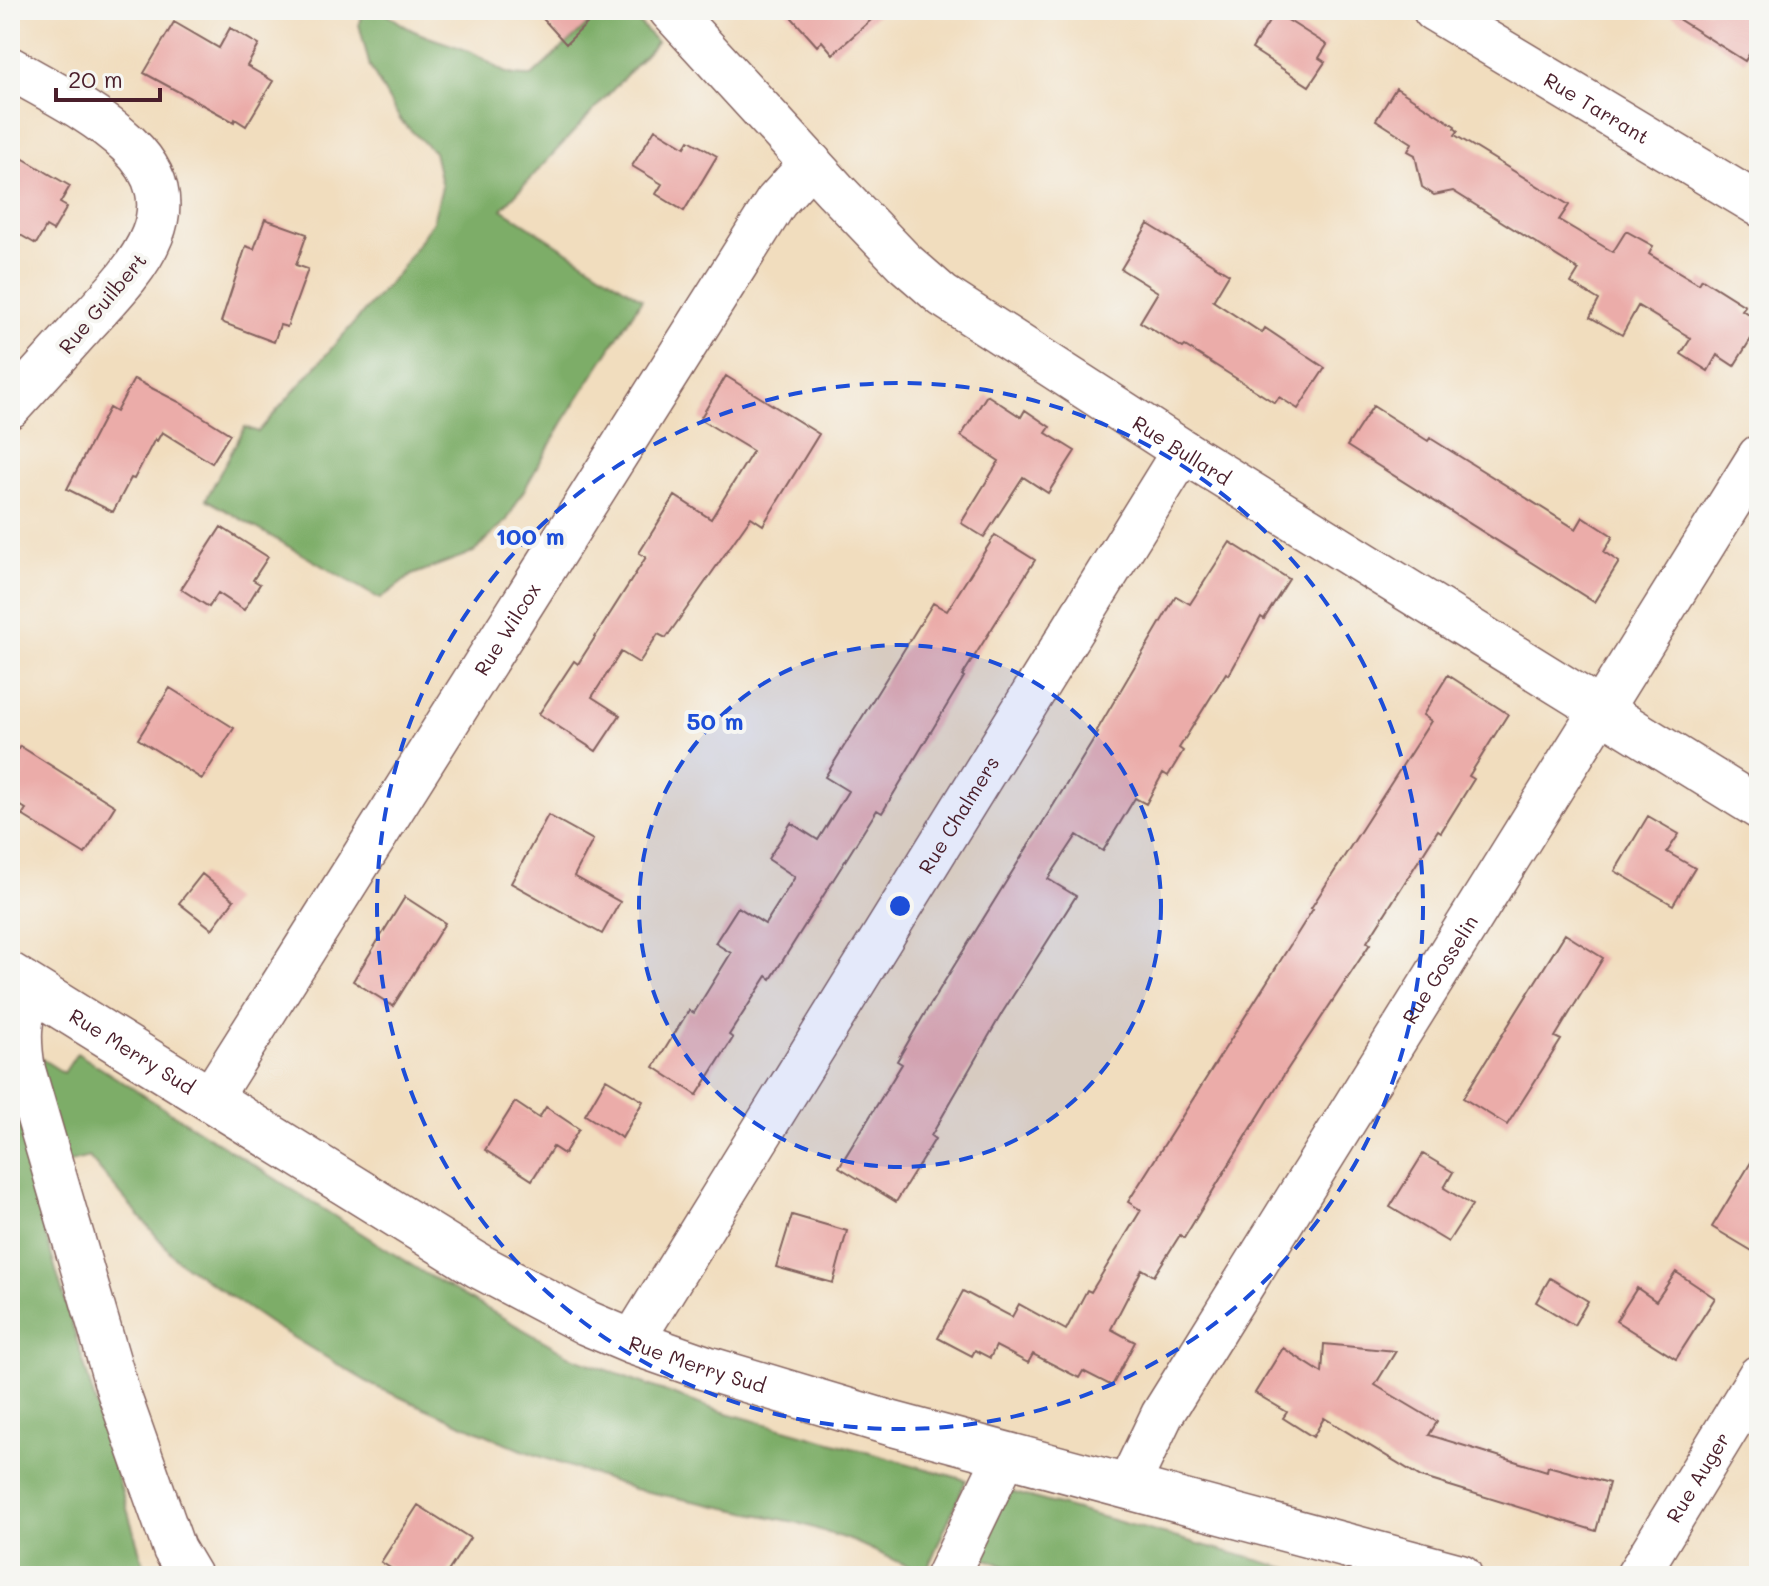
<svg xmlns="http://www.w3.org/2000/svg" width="1769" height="1586" font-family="Mali,sans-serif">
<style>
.forest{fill:#7dad68;stroke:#64664a;stroke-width:2}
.building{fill:#ebaca9}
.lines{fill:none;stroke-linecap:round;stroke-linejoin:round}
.minor-casing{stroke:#84625e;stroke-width:45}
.major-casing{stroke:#84625e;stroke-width:47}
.minor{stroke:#fff;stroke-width:42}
.major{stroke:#fff;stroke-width:44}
.ring{fill:none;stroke:#1d4ed8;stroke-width:4;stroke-dasharray:14 10}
.labels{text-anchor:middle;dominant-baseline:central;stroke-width:8;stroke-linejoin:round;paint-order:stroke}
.street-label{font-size:20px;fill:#4a1f2b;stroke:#f6f6f2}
.centre{fill:#1d4ed8;stroke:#f6f6f2;stroke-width:4}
.ring-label{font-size:24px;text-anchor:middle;font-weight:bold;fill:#1d4ed8;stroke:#f6f6f2;stroke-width:8;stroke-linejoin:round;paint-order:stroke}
</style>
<rect width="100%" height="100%" fill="#f6f6f2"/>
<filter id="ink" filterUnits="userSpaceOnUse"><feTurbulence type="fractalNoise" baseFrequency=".0125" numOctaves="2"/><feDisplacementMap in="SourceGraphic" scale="16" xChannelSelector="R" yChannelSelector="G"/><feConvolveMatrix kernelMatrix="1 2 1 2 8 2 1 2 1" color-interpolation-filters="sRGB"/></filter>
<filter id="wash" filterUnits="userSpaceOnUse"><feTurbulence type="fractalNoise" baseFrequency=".006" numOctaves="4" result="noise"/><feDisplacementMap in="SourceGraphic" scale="32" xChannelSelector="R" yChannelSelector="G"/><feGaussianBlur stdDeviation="1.8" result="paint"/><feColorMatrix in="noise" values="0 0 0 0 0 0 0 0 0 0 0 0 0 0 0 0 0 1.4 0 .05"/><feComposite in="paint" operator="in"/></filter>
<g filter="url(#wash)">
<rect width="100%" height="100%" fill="#f1ddbe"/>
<path class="forest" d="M365,10C391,10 389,18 410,29C429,39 449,43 469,51C498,63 495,77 532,76L603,10H627L657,42L502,209L642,299L563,422L507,520L474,552L412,575L380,599L206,499L245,427L258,432L399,272L433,221L442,187L434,152L401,121L370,67L359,24Z
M10,1039L64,1073L77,1053L424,1273L574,1358L713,1409L966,1480L925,1574L855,1542L799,1523L634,1489L522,1450L374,1386L269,1323L176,1259L89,1157L27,1173L147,1576H10Z
M1008,1491L1315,1576H1028L977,1555Z"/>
<g id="blocks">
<path class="building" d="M535,10H601L566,44Z
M785,10H882L833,54L822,41L817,46Z
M1664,10H1746L1759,18V38L1745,61Z
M1275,12L1327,45L1319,58L1325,62L1309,86L1252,49Z
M174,22L219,48L230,28L259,45L247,66L273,81L246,126L235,119L234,122L144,73Z
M1396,88L1455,126L1454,128L1458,131L1455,135L1569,205L1559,220L1613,252L1626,231L1653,246L1649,254L1699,284L1702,279L1745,306L1742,310L1759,321V326L1734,366L1717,355L1708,371L1681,354L1691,338L1638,306L1622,335L1590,317L1599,300L1571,283L1579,270L1453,191L1434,195L1422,187L1415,155L1408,151L1412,143L1376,120Z
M655,129L685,147L689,140L717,156L684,211L656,194L662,184L632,166Z
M10,151L70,186L60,203L67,207L53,231L46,227L36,244L10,229Z
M265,219L307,234L296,265L308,269L287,327L280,325L274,342L221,322L246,246L254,249Z
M1148,224L1229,274L1213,301L1262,333L1265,328L1325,368L1298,409L1279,397L1275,403L1185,346L1183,348L1140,322L1158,292L1121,269Z
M726,376L819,434L763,525L751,517L666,638L658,634L639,663L621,652L592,697L620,715L596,751L539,714L574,661L578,664L646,557L639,553L675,496L711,519L753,451L700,419Z
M134,379L179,402L230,434L212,463L162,432L157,441L155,439L134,479L131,478L113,512L67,489L109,408L116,412Z
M987,395L1021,417L1025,410L1050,427L1046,433L1075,451L1048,493L1023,477L984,537L961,523L999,461L961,436Z
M1373,406L1428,441L1430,438L1576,529L1583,517L1613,536L1604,552L1619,562L1594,602L1347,446Z
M221,527L268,557L253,580L260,584L244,610L218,593L209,607L181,589Z
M995,535L1035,560L962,676L964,677L882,813L877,810L771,979L767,976L729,1035L733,1038L697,1095L654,1067L689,1010L694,1013L731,953L715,943L738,907L765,924L795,877L768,859L791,823L818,840L848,791L825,777L933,603L947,611Z
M1230,542L1289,579L1264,619L1261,617L1229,675L1226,673L1179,748L1183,751L1168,776L1163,773L1146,804L1135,798L1103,851L1077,835L1048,879L1076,896L1002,1013L931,1136L935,1139L896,1202L839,1167L902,1064L897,1061L928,1008L1098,733L1096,732L1176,596L1190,604Z
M1448,675L1508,714L1469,776L1474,779L1441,832L1438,830L1367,942L1370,944L1285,1073L1184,1238L1180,1235L1154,1276L1142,1269L1111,1329L1135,1342L1112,1386L1083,1371L1079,1378L1033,1354L1028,1363L996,1346L990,1358L975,1350L972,1356L938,1338L963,1291L1012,1317L1019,1304L1066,1330L1087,1290L1091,1292L1141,1210L1128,1202L1313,909L1311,908L1431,721L1423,715Z
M170,688L234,728L202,779L138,739Z
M20,746L115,806L85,854L22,815L26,809L10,799V762Z
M548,815L593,840L574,876L620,902L602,934L511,883Z
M1648,816L1679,834L1667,852L1695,868L1673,905L1615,871Z
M202,874L234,900L212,929L179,903Z
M405,897L445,923L393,1006L353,981Z
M1565,934L1603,958L1555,1037L1561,1040L1507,1125L1463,1098Z
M606,1079L643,1101L622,1138L585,1115Z
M515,1102L539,1118L546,1107L579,1129L564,1154L553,1147L532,1180L485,1150Z
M1759,1149V1255L1712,1227Z
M1423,1154L1453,1172L1444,1188L1472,1205L1448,1242L1390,1207Z
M792,1215L847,1231L833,1283L776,1267Z
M1676,1272L1715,1298L1676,1359L1616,1321L1637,1288L1656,1301Z
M1550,1278L1588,1301L1574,1325L1536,1302Z
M1324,1344L1396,1351L1375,1385L1437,1422L1429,1435L1547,1471L1548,1466L1609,1483L1596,1531L1421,1477L1324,1418L1313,1437L1283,1418L1287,1412L1255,1393L1283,1348L1322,1373Z
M418,1505L470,1538L445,1576H403L381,1562Z"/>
</g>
</g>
<g filter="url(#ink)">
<use href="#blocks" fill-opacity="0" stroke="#84625e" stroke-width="2"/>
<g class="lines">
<defs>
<g id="minor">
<path id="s1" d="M670,10L835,190L904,262L943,296L1183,451L1759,808"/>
<path id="s2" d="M1434,10L1759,205"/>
<path d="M10,68C50,91 94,112 128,144C198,211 131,274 84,325C59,353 35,380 10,407"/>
<path d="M31,989C19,1017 19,1040 24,1070L118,1391L174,1549L190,1576"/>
<path id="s3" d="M210,1099L776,202L811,163"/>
<path id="s4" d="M632,1342L1183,451"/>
<path id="s5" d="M1128,1486L1162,1415L1759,456"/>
<path d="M947,1576L1006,1454"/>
<path id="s6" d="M1637,1576L1759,1376"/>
</g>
<g id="major">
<path id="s7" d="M10,975L479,1266L587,1323L632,1342L706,1368L893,1424L1460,1576"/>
</g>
</defs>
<use href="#minor" class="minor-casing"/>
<use href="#major" class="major-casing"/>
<use href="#minor" class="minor"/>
<use href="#major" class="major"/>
</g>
</g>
<circle cx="900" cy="906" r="261" fill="#1d4ed8" fill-opacity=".12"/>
<g class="ring">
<circle cx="900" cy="906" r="261"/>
<circle cx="900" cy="906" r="523"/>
</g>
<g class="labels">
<g class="street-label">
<text stroke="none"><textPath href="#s2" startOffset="190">Rue Tarrant</textPath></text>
<text transform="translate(102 303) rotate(-50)">Rue Guilbert</text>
<text stroke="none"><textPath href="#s1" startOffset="680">Rue Bullard</textPath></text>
<text stroke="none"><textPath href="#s3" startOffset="556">Rue Wilcox</textPath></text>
<text stroke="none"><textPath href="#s4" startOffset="620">Rue Chalmers</textPath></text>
<text stroke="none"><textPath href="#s5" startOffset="604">Rue Gosselin</textPath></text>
<text stroke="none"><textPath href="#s7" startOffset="144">Rue Merry Sud</textPath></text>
<text stroke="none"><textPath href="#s7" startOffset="792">Rue Merry Sud</textPath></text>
<text stroke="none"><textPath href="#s6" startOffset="116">Rue Auger</textPath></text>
</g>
</g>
<circle cx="900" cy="906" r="12" class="centre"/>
<g class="ring-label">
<text x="530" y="545">100 m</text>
<text x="715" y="730">50 m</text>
</g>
<rect width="1769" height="1586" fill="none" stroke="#f6f6f2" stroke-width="40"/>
<path d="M56 88v12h104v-12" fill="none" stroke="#4a1f2b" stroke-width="4"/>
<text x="68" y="88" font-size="24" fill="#4a1f2b" stroke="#f6f6f2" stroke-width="6" paint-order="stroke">20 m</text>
</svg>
